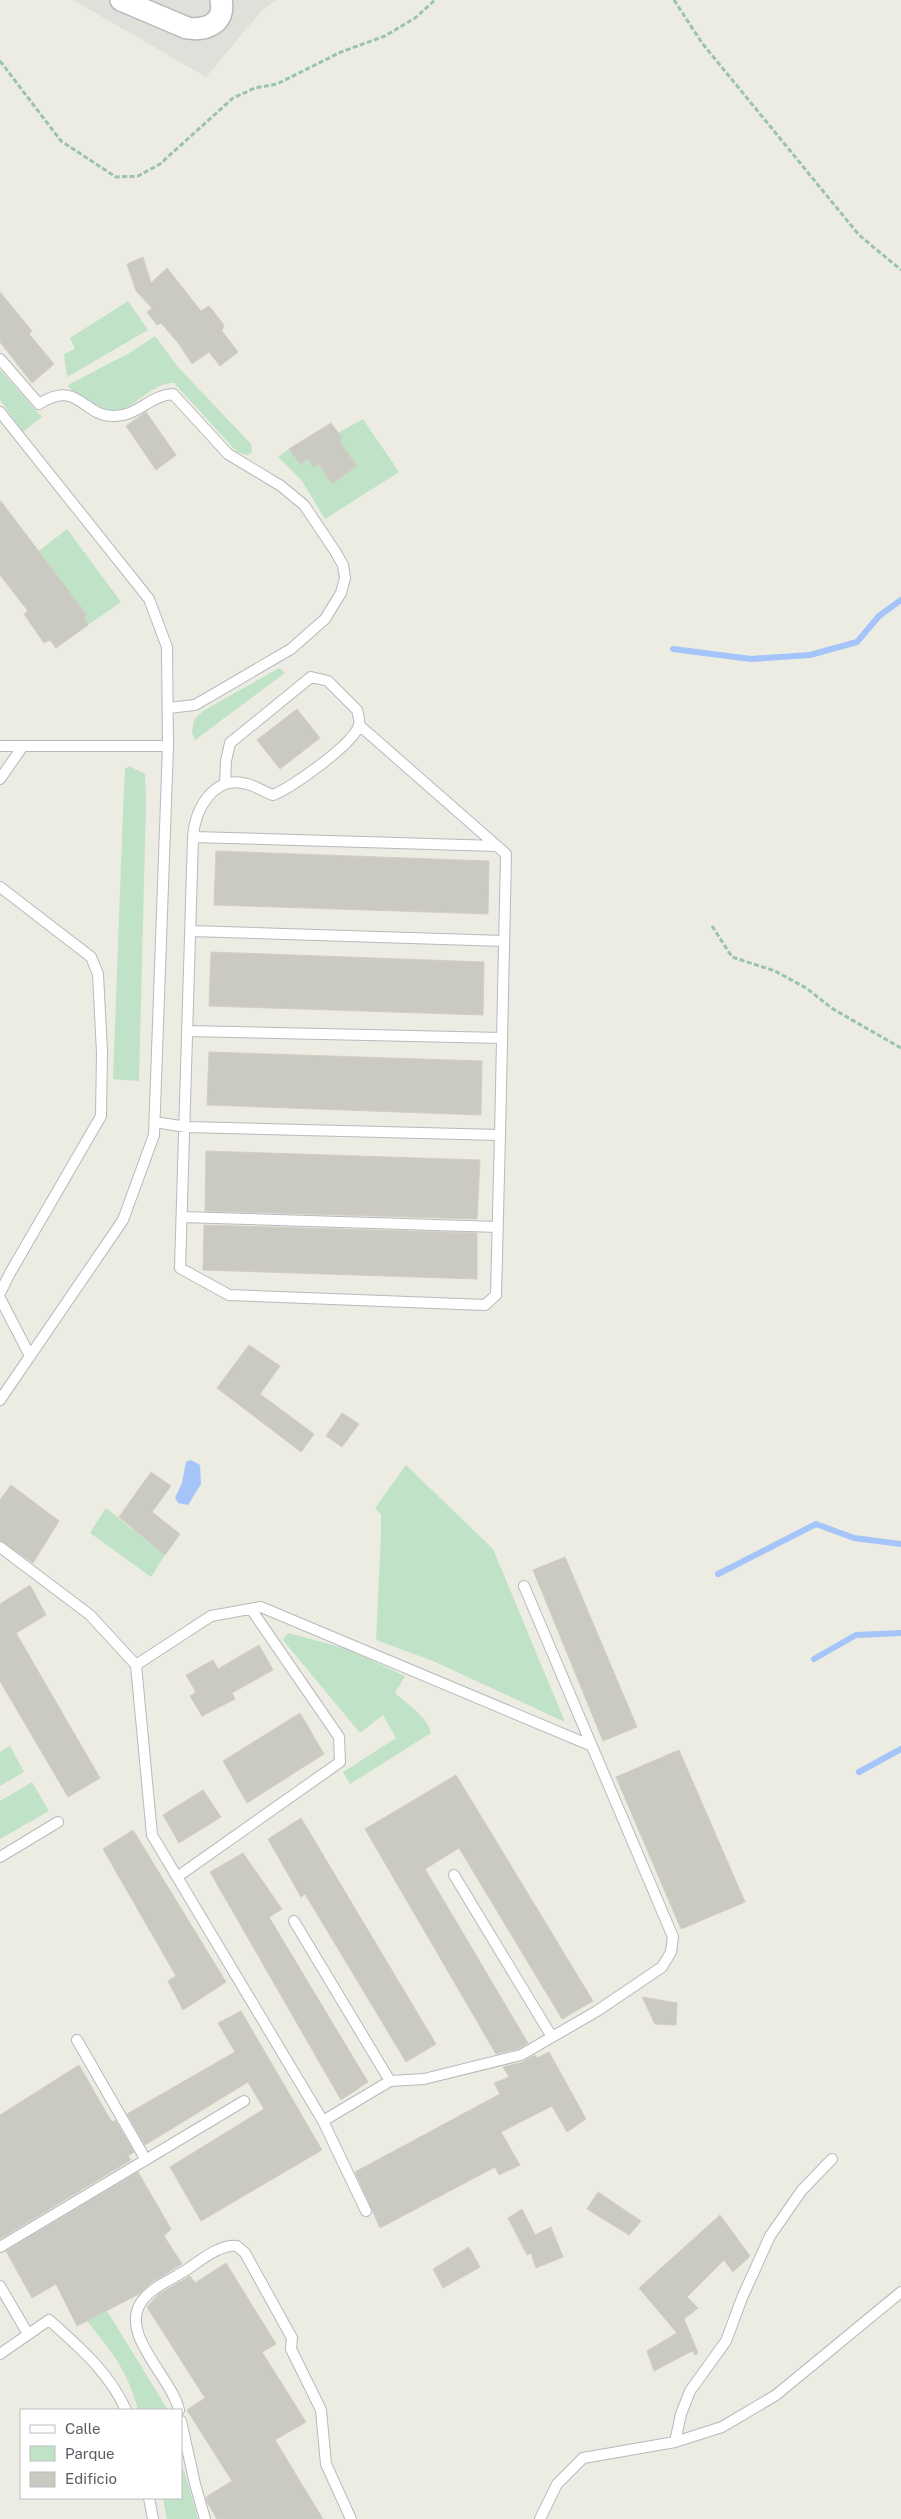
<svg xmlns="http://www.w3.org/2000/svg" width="901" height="2519" font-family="'Public Sans',sans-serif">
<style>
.industrial{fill:#e0dfda}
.green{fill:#c0e3c7}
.water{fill:#a5c4fa}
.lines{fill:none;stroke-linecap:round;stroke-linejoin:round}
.stream{stroke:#a5c4fa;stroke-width:6}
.building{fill:#cac9c2;stroke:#d1cfc1}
.service-casing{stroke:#b8b9be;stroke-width:12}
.minor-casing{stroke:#b8b9be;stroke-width:24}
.path{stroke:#9ac3ae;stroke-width:3;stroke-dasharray:5 2.5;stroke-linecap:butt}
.service{stroke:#fff;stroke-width:10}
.minor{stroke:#fff;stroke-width:21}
</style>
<rect width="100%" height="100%" fill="#ecece2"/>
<path class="industrial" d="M73,0H277L263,9L206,77Z"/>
<path class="green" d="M128,301L148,330L67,377L64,354L75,349L70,338Z
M155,336L178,367L251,444L252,453L246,455L237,452L174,383C151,381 129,416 111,411C100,408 82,396 72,391L68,385L131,352Z
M0,370L42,417L23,432L0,400Z
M363,419L399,472L325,519L302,481L278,457L289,449L300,464L309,459L313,467L319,464L332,484L357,466L339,441L341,438L338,433Z
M67,529L121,602L88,625L35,554Z
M279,668L285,673L195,740L192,732L194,720L203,711Z
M129,766L145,774L146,802L139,1081L113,1079L123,811L125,769Z
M406,1465L493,1549L565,1722L433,1661L376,1640L381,1533V1515L375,1508Z
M106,1508L165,1555L151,1577L90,1533Z
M288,1633L347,1649L405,1676L395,1693C407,1704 427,1716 431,1733L350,1784L343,1772L396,1738L383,1715L360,1733L283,1640Z
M10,1746L24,1772L0,1786V1752Z
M32,1782L49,1811L0,1839V1801Z
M107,2311L168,2410H138C127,2369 113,2354 87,2321Z
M184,2470L198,2519H167L163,2498H181V2472Z"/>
<path class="water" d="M191,1460L200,1465L201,1484L188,1505L178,1503L175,1498L182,1483L186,1462Z"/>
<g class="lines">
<path class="stream" d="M673,649L751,659L810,655L857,642L879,616L901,600
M718,1574L816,1524L854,1538L901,1544
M814,1659L856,1635L901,1633
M859,1772L901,1749"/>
</g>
<path class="building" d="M143,257L151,283L167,268L201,311L209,306L224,325L222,331L238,352L220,366L209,352L192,364L179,344L161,323L157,325L147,312L152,308L136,291L127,264Z
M0,292L32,331L29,334L54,364L32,383L0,342Z
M146,412L176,455L156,470L126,426Z
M331,423L342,438L339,441L357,466L332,484L319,464L313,467L309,459L300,464L289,449Z
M0,500L87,615L84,618L88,625L56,648L50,640L44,643L24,614L28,611L0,575Z
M297,709L320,738L280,769L257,740Z
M216,851L489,861L488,914L214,905Z
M211,952L484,962L483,1015L209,1006Z
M209,1052L482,1061L481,1115L207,1105Z
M206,1151L480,1160L477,1219L205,1211Z
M204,1225L477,1233V1279L203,1270Z
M249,1345L280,1366L260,1394L314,1434L301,1452L217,1388Z
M342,1413L359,1424L342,1447L326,1436Z
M151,1472L171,1486L152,1512L180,1534L165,1555L119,1517Z
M11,1485L59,1521L33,1563L0,1540V1500Z
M565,1557L637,1727L603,1741L533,1570Z
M30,1585L46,1615L16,1633L100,1778L68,1797L0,1681V1604Z
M259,1645L273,1670L232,1693L235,1699L202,1716L190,1696L196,1692L186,1675L213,1660L218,1669Z
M300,1713L324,1754L247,1803L223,1761Z
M679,1750L745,1902L681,1929L616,1777Z
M456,1775L593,2001L562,2019L459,1848L425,1869L528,2043L518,2049L496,2054L365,1829Z
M203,1790L221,1817L179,1843L163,1815Z
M301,1818L436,2044L406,2062L305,1894L301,1897L268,1839Z
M133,1830L226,1982L183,2010L168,1981L176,1976L103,1849Z
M243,1853L282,1909L269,1917L368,2082L341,2100L210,1872Z
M642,1997L677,2003L676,2025L655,2024Z
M241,2011L322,2150L201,2221L170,2167L264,2109L248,2082L145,2145L127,2114L235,2052L218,2023Z
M549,2052L586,2119L567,2132L552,2106L501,2132L520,2165L499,2175L495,2167L380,2228L355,2172L500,2094L494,2083L509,2077L503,2067L523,2062L535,2055L537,2058Z
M79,2065L110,2119L113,2122L115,2120L134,2152L128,2156L131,2160L0,2239V2115Z
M138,2172L171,2229L164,2236L182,2264L152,2282L139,2294L77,2326L56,2284L32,2298L6,2251Z
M598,2192L641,2221L629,2235L587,2209Z
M522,2209L535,2235L551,2227L563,2257L536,2268L531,2253L527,2255L508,2218Z
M720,2215L750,2256L733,2272L724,2260L687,2297L698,2308L684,2319L698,2353L695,2355L692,2351L654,2371L647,2351L677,2333L639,2288Z
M469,2247L480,2267L443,2288L433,2269Z
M226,2263L276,2344L262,2352L306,2422L275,2440L323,2519H217L207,2502L206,2497L232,2481L187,2410L205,2398L147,2307L159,2294L190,2276L195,2283Z"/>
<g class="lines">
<defs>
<path id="service" d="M0,359L39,404C79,379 82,416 113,416C137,417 150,395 173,394L228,454L281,486L304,505L335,551L343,565L345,578L341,593L325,619L291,649L195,705L168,708
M0,412L149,599L167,647L168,746L154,1135L123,1220L0,1400
M359,725L497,846
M0,746H168
M0,779L23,746
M193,837C195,809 214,774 247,784C256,786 264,792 273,795C291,788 354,744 359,725C360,721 358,714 357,710L328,681L311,677L230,743L226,761L225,783
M0,887L91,957L98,974L102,1053L101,1116L10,1273L0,1293
M191,931L504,941
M188,1031L502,1038
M155,1122L186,1127L500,1135L506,854L497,846L193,837L180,1268L229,1295L485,1305L496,1295L500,1135
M182,1217L498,1227
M0,1298L30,1356
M0,1547L90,1615L136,1665L152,1835L323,2121L366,2211
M136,1665L211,1616L261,1607L592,1746
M0,1857L58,1822
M454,1875L552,2037
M177,1877L340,1762L339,1737L251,1609
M294,1921L390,2081
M77,2040L146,2160
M323,2121L390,2081L424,2079L521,2055L597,2011L662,1967L671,1952L673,1937L524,1586
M0,2247L244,2101
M0,2286L28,2334
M0,2354L49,2320C79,2347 109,2372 126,2410
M179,2410C171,2376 118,2334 142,2301C151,2288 170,2280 183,2272C198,2263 218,2244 237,2246L245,2253L292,2338L291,2349L321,2410L326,2464L351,2519
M181,2421L195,2484L205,2519
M675,2442L681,2414L690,2391L726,2341L742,2298L770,2236L802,2190L832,2159
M149,2498L153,2519
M540,2519L557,2484L583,2458L675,2442L722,2427L776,2395L901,2292"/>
<path id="minor" d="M121,0L187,28C206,31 226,23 221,0"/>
</defs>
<use href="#service" class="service-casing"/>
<use href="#minor" class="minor-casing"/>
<path class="path" d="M674,0L702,43L859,235L901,270
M0,61L61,141L116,177L138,176L160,164L233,98L255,88L277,84L341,52L385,36L415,18L435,0
M712,926L732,957L775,971L806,988L833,1009L901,1048"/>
<use href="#service" class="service"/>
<use href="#minor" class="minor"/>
</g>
<rect x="20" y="2409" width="162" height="90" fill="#ffffff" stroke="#bdbec0"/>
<rect x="30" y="2425" width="25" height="8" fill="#ffffff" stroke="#bdbec0"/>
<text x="65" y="2434" font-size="15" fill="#5b5c62">Calle</text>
<rect x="30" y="2446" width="25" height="15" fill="#c0e3c7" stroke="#bdbec0"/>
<text x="65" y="2459" font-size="15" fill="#5b5c62">Parque</text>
<rect x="30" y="2472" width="25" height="15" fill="#cac9c2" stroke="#bdbec0"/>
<text x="65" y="2484" font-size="15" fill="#5b5c62">Edificio</text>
</svg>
